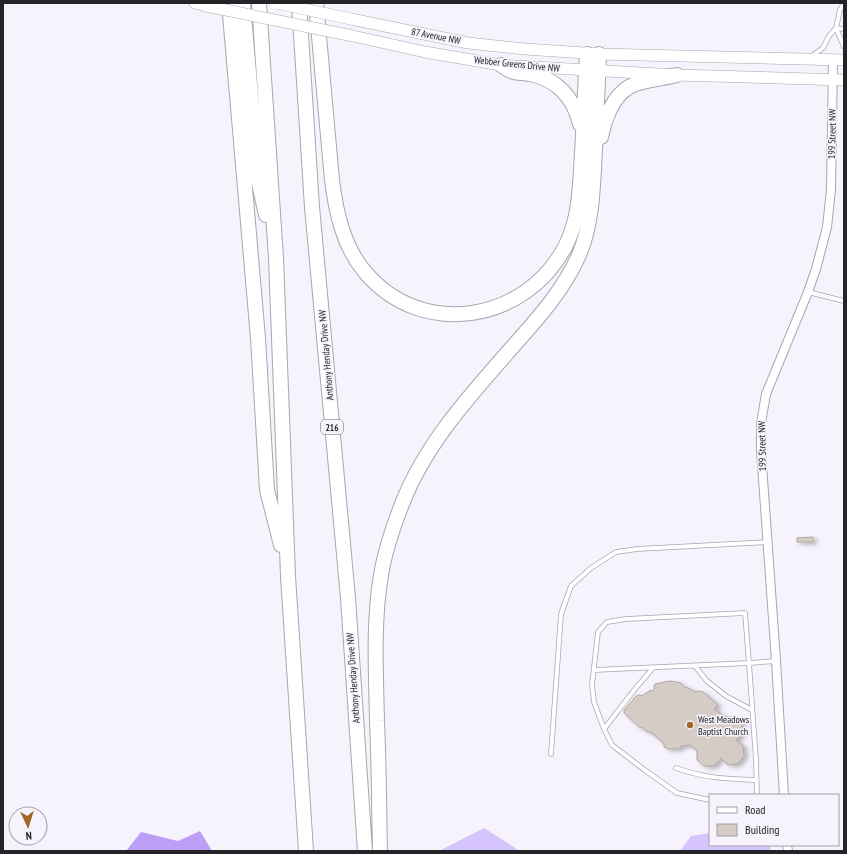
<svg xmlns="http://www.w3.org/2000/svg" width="847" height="854" font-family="'PT Sans Narrow',sans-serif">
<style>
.green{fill:#d6c5fc}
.water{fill:#bd9ef7}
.building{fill:#d5cdc5;stroke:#b0a8a1;filter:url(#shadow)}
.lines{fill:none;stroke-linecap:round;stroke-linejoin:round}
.service-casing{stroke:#a9a6b0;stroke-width:5.5}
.minor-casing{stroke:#a9a6b0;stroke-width:10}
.secondary-casing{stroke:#a9a6b0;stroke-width:12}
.motorway-casing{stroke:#a9a6b0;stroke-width:16}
.service{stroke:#fff;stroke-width:4}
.minor{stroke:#fff;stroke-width:8}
.secondary{stroke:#fff;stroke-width:11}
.motorway{stroke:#fff;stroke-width:14}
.secondary-bridge-casing{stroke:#a9a6b0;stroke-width:12;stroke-linecap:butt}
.secondary-bridge{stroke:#fff;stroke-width:11}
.poi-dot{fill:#9f6823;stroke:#f6f3fd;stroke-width:1.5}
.labels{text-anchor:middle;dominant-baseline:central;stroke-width:3;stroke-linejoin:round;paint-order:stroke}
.shield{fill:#f6f3fd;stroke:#636167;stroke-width:1}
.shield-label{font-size:9px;font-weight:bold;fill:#242327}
.street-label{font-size:10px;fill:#242327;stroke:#f6f3fd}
.poi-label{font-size:10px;fill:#242327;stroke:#f6f3fd;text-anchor:start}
</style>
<defs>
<filter id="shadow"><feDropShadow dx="3.5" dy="2" stdDeviation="2" flood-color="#0004"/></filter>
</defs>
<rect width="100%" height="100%" fill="#f6f3fd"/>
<path class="green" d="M484,828L514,847L518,851H439Z
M710,833V845H770L771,851H680L691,836Z"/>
<path class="water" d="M200,831L212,851H126L141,832L178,841Z"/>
<path class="building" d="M813,537V542H797V538Z
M670,681L681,683L684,687L688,688L696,692L699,691L703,692L718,705L714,709L725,717H735L742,723L743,733L736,740L743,746L744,756L738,764L728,765L721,758L714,766H704L697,760V751L690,745L682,746L678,749H669L664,747V744L652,733L646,731L643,728L639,727L624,713V710L636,696L640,695L642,696L649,691L654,690V686L655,684Z"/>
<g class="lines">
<defs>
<path id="service" d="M836,28L844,47
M836,28L844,29
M812,56L823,48L829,36L836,28L840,10L844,3
M808,292L844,301
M695,666L707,681L726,696L752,710
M594,670L749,663L756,760L757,795
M604,729L635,689L653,668
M551,754L561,614L571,586L591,568L616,552L637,549L767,542
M676,768C704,778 726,779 756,780
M710,800L677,793L646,771L612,745L604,729L594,702L592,685L598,632L607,622L626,619L745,613L749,663L776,661"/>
<path id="minor" d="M784,795L776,661L761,451V423L766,394L808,292L816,269L827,227L831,190L833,60
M787,845L788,851"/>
<path id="secondary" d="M195,3L206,6
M351,19L468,43L525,49L599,54L844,60
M353,36L425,52L501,65L677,75L844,80"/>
<path id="motorway" d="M229,3L258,338L267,490L281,545
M243,3L258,179L266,215
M259,3L276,258L288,576L306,851
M299,3L312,207L348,598L365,851
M316,3L332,180C336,212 343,246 365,272C422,340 527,322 566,245C580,217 580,184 582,153C584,120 585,87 587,54
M501,65C514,74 514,72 530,74C557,79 574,98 580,124
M601,137C605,118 614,92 635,84C646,80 665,78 677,75
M380,851C379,808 379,765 377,721C376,672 373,623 381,575C385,550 393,527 402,504C426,442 473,392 516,343C540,316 564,289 579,255C593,222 593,185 595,149C596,117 598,86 599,54"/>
</defs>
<use href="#service" class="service-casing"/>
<use href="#minor" class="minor-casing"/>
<use href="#secondary" class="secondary-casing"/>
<use href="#motorway" class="motorway-casing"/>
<use href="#service" class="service"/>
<use href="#minor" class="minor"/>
<use href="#secondary" class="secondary"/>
<use href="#motorway" class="motorway"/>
<defs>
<path id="secondary-bridge" d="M276,3L351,19
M206,6L353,36"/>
</defs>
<use href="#secondary-bridge" class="secondary-bridge-casing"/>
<use href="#secondary-bridge" class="secondary-bridge"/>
</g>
<circle class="poi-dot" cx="690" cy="725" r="4"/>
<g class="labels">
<rect class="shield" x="321" y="420" width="22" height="14" rx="3"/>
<g class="shield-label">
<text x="332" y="427">216</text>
</g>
<g class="street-label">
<text transform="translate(436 36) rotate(11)">87 Avenue NW</text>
<text transform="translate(517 64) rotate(6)">Webber Greens Drive NW</text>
<text transform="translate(832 134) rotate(-89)">199 Street NW</text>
<text transform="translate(326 355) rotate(-95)">Anthony Henday Drive NW</text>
<text transform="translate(762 446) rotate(-91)">199 Street NW</text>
<text transform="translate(353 678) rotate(-94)">Anthony Henday Drive NW</text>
</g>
<g class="poi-label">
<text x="698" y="719">West Meadows<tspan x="698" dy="12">Baptist Church</tspan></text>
</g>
</g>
<rect width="847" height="854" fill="none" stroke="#242327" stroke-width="8"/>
<rect x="709" y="794" width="130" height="52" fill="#f6f3fd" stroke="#a2a0a7"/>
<rect x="717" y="807" width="20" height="6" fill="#ffffff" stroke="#a2a0a7"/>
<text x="745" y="814" font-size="12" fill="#242327">Road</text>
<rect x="717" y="824" width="20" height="12" fill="#d5cdc5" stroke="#a2a0a7"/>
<text x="745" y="834" font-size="12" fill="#242327">Building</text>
<g transform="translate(28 826) rotate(176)"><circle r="19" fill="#f6f3fd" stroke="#a2a0a7"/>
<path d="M0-3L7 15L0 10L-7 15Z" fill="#9f6823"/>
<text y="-6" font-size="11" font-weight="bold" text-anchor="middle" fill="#242327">N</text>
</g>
</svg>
